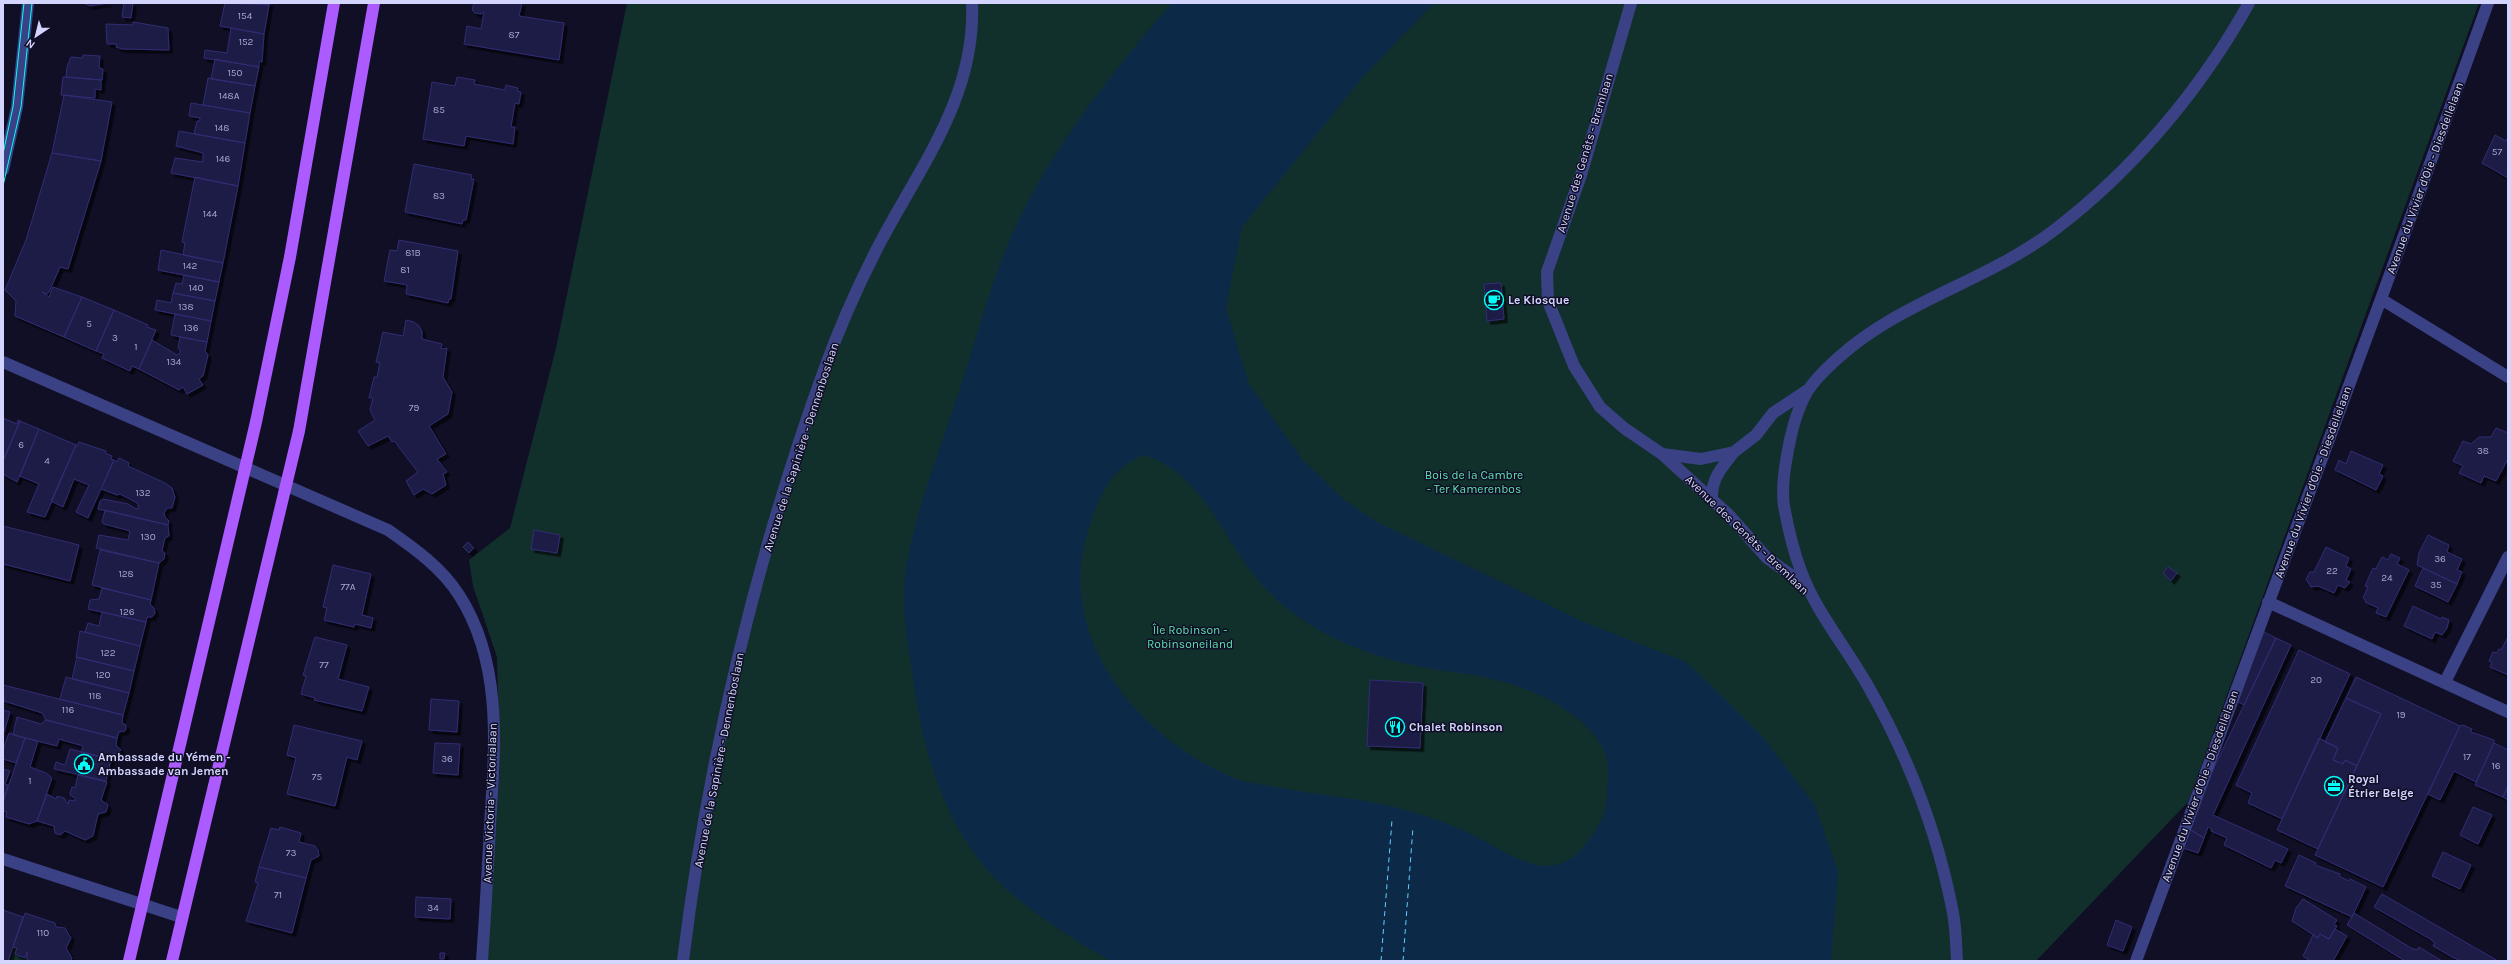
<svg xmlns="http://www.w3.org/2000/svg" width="2511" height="964" font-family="Karla,sans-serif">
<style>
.green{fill:#12302b}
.water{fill:#0c2a48;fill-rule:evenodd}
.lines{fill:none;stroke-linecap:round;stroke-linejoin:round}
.ferry{stroke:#62ccff;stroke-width:1;stroke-dasharray:5 4;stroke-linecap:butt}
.building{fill:#1e1b47;stroke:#312d73;filter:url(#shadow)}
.minor{stroke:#3a4185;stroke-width:12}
.major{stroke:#ab5bff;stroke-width:12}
.tram{stroke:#00fff6;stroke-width:1}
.labels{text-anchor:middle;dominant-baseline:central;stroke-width:3;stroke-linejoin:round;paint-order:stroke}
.number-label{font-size:10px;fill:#a6a6d1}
.street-label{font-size:12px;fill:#d4d5ff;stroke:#100f26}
.poi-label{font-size:12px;font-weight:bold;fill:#d4d5ff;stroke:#100f26;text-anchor:start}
.park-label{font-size:12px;fill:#5ee1ae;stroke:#100f26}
</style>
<defs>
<filter id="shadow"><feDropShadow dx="3.5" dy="3.5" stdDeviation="0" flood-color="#0009"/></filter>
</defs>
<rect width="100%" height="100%" fill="#100f26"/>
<path class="green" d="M627,3H2479L2188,802L2036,961H486L500,767L497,657L473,586L469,560L510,528L556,348Z
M13,947L17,948L15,955L25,958L27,952V961H8Z"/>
<path class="water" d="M1172,3H1434L1363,77L1242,227L1226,308L1249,384L1302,459L1344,500L1377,522L1586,623L1686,662L1725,699L1763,737L1815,805L1838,872L1831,961H1111C1066,935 1011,901 979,860C939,808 922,743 913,679C908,643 900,606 906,569C916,507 941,448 960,388C979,330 994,270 1021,215C1058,140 1117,66 1172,3ZM1143,455C1204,472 1224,544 1264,587C1310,636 1374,659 1439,670C1461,673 1484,676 1504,682C1542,693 1602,722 1608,765C1609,772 1608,780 1607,787C1607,804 1606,814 1597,828C1584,848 1573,864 1547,866C1525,867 1488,842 1467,832C1452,825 1435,819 1419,814C1373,799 1323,796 1275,787C1261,784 1245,783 1232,777C1143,740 1060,644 1085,542C1095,506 1106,470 1143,455Z"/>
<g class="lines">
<path class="ferry" d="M1381,961L1392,820
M1403,961L1413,827"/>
</g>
<path class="building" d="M84,3H108L90,6Z
M124,3H133L131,18L122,17Z
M225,3L269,5L264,34L220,26Z
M256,3H270L269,5Z
M474,3H522L519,16L564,23L559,60L464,44L467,26L481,29L484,12L481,14L475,13L472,10Z
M133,22L168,28L169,50L122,49L116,47L117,44H107L106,24L133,25Z
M231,28L264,34L262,62L259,61V67L204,58L205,50L227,53Z
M83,55L100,56L99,68L103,69L102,80L66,77L67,67L71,57L82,58Z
M215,59L259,67L255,86L211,79Z
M63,77L101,80V90L95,89V98L61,95Z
M457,77L475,80L474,84L505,90L506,85L518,88L517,91L521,92L519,104L515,103L511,127H515L513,144L466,136L464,146L423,139L432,82L455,86Z
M208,78L255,86L250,113L203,105Z
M64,95L112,102L101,161L52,153Z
M191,103L250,113L245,143L194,134L197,121H200V118L189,116Z
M179,131L245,143L238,186L171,173L175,158L203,162V153L176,146Z
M2495,135L2506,141L2508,137V178L2482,163Z
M52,153L101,161L68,269L60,267L49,292L47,294L42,292L49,297L53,287L82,297L64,337L15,316L16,301L5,290L26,240Z
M414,164L472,175L471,179H474L466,220H463L462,224L405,212Z
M195,177L238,186L223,263L183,255L185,243L182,242Z
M399,240L458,251L451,299H449L448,303L406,294L407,285L384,281L390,250L397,251Z
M161,250L223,263L219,282L158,270Z
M184,275L219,282L215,301L173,293L176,283L182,284Z
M1501,283L1504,319L1487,321L1484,284Z
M173,293L215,301L211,321L155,310L157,300L171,303Z
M82,297L114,310L96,351L64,337Z
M114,310L148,325L147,327L156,330L139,369L132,366L130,371L102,358L104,354L96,351Z
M175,314L211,321L207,342L171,335Z
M406,320L414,322L419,326L422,331V339L442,344L441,349L447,348L443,377L452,392L448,414L429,426L446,454L437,459L447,472L443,474L446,485L432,494L423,489L414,495L406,481L418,472L394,441L392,442L388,436L368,446L358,431L375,420L370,410L373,398H369L374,377H377L380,363L376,362L383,332L403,336Z
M180,337L207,342L205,351L208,355L203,376L199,379L203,385L187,394L183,387L179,390L139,369L152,340L177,355L180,353V349L178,348Z
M3,418L17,424L18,420L20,421L3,461Z
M20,421L39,429L17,482L3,474V461Z
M2496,428L2508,433V459L2496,481L2484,476L2481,483L2459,473L2463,466L2453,461L2463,441L2471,444L2479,437H2491Z
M39,429L76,445L45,517L27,512L39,484L20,476Z
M79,442L106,451L105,453L112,456L111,459L114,460L88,518L76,512L89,485L74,479L63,507L51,501L76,445L77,446Z
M2351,451L2383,465L2379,474L2383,476L2376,490L2335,470L2339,460L2346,464Z
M119,458L129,463L128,466L165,483L172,488L175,497L172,508H167L164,513L165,517L169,521L168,525L98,509L100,501L103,499L128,504L136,509L139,508L137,503L120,494L117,495L101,489L114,460L117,462Z
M105,510L168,525L169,536L165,538L162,551L165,553L164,559L159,563L96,548L99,535L128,540L130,531L104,524L102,522Z
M3,526L79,545L70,581L3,564Z
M534,530L560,535L557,553L531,549Z
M2428,535L2449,545L2447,552L2462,559L2457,570L2462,572L2457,584L2417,565L2419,553Z
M468,542L474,548L469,553L463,547Z
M2326,547L2349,558L2346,566L2351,569L2346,580L2350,582L2345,588L2338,585L2334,593L2318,586L2311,587L2306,579L2310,572H2314Z
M100,550L159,563L151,600L92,585Z
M2391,554L2400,558L2397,564L2409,570L2386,617L2376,613L2378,608L2365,602L2366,600L2363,598L2368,587L2365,586L2373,568L2376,569L2382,557L2388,560Z
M333,565L371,574L362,615L373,618L371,628L355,624L354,627L324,620L327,608L323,607Z
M2168,567L2177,573L2171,581L2163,573Z
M2423,568L2457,584L2448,602L2415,586Z
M102,588L151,600L150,604L154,608L155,613L152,617H147L146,622L88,609L90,600L99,599Z
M2413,606L2441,619L2442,617L2449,620L2447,628L2442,635L2435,632L2432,639L2404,626Z
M102,612L146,622L140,646L85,632L88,623L99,626Z
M80,631L140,646L134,671L76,657Z
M2262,631L2276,638L2244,705L2236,701Z
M315,637L347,645L338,679L369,687L362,711L314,700L315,698L301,694L306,676L303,675Z
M2508,637V675L2490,667L2492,663L2489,661L2493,652L2497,653L2499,649L2501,650Z
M2276,638L2291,645L2213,815L2288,849L2281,863L2275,860L2271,868L2224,845L2227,838L2211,831L2212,829L2208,827L2204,838L2189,829L2210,776Z
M2299,650L2350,674L2282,819L2248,803L2252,793L2236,785Z
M77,657L134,671L129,693L72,679Z
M66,677L129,693L123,715L60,699Z
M2356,677L2460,726L2383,887L2315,855L2381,714L2346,698Z
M1370,680L1423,683L1420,748L1367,746Z
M3,685L123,715L122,723L126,725V729L125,731L119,732L117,738L46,720L42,713L4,701Z
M2346,698L2381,714L2357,766L2345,760L2343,764L2333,760L2338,748L2325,742Z
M431,699L459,701L457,732L429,730Z
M3,710L10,712L4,732H3Z
M17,717L41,724L46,720L117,738L116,745L121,750L117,754L113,753L111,759L81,753L83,746L59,739L57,746L13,735Z
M294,725L362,741L357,760L347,757L335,806L287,794L296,758L287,755Z
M2463,725L2472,729L2471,732L2494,740V743L2476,782L2454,771L2440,800L2428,794L2460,726Z
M9,733L25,738L16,763L3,759V750Z
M25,738L38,741L30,767L46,773L52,778L37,821L29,824L6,817L7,812L3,811V802Z
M2319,738L2338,748L2333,760L2343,764L2345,760L2357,766L2318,849L2277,830Z
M435,743L460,744L458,775L433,773Z
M2494,743L2508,750V786L2503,797L2475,785Z
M70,749L111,759L106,781L54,769L56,762L65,765Z
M3,769L10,771L5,784L8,785L3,802Z
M78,775L107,782L101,800L108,805L106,812L98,814L93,836L85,840L65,831L60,835L55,833L54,826L37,821L47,794L56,799L57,796L64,798L68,804L69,800L75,801V798L70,795V793L72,787L75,788Z
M2508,786V800L2503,797Z
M2473,807L2492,815L2478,844L2460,835Z
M280,827L301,833L299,842L315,846L318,850L319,856L311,860L306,878L259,867L271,828L279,830Z
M2189,829L2204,838L2198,853L2183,848Z
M2443,852L2471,865L2460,889L2432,876Z
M2299,855L2316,863L2315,865L2340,874L2339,876L2349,881L2350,879L2366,887L2352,917L2285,886Z
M259,867L306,878L292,933L246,921L258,883L255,882Z
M2382,894L2498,961H2461L2452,957L2433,946L2435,943L2430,939L2374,907Z
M416,897L451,899L450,919L415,917Z
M2303,899L2337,920L2334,925L2337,926L2329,939L2320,934L2318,938L2292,921L2296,908Z
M3,910L23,917L8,961H3Z
M25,913L55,923L56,927L65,928L71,938L66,948L72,958L71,961H27V952L25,958L15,954L17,948L13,947Z
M2354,913L2411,948L2417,950L2419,947L2442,961H2405L2347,925Z
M2116,920L2132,927L2123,951L2107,945Z
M2335,929L2347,936L2333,961H2310L2303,956L2313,935L2318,938L2320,934L2329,939Z
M440,953H445L444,959H440Z"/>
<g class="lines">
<path class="minor" d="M1631,3L1581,175L1547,272L1548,301L1574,366L1600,407L1624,428L1662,454L1729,515L1767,558L1794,577L1805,589
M3,170L17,107L28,3
M2381,299L2508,377
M3,362L388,530C414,548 442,568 459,595C503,663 495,748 490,825C488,870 485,916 482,961
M1662,454L1701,459L1734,452L1756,435L1773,413L1809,389
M1712,499C1711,479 1722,467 1734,452
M2268,602L2508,712
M2445,682L2508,557
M3,859L181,917
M683,961C707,764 756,557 824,370C840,326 859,283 881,241C922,164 976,95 972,3
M1957,961C1956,945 1956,928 1953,913C1938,834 1908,756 1868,686C1846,647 1816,612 1801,571C1793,550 1788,528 1784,506C1781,485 1786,460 1790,440C1794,422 1799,404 1809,389C1817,377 1828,367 1838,358C1902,300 1989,281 2057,228C2135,168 2201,89 2249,3
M2136,961L2381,299L2488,3"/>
<path class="major" d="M129,961L256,422L290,257L334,3
M172,961L299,431L374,3"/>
<path class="tram" d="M3,154L13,107L24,3
M3,186L21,107L32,3"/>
</g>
<defs>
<symbol id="cafe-ring" viewBox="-11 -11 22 22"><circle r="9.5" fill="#100f26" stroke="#00fff6" stroke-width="1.5"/><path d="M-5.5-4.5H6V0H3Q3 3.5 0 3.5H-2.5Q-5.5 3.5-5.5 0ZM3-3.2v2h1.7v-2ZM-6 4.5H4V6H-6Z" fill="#00fff6"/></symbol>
<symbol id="restaurant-ring" viewBox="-11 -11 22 22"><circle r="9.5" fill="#100f26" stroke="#00fff6" stroke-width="1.5"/><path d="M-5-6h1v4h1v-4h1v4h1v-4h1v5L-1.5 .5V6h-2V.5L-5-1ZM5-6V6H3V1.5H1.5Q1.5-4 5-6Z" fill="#00fff6"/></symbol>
<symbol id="civic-ring" viewBox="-11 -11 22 22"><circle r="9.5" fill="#100f26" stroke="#00fff6" stroke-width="1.5"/><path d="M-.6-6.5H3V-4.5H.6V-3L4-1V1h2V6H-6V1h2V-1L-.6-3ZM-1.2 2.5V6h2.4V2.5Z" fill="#00fff6"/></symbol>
<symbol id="office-ring" viewBox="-11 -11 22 22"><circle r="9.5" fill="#100f26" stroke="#00fff6" stroke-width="1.5"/><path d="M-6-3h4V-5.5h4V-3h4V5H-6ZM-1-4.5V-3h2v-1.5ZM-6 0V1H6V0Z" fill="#00fff6"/></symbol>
</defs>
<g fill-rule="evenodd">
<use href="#cafe-ring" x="1483" y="289" width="22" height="22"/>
<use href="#restaurant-ring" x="1384" y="716" width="22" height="22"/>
<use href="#civic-ring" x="73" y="753" width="22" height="22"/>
<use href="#office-ring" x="2323" y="775" width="22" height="22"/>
</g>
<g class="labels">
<g class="number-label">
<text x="245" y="16">154</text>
<text x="514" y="35">87</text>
<text x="246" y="42">152</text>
<text x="235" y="73">150</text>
<text x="229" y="96">148A</text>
<text x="439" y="110">85</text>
<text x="222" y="128">148</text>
<text x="2497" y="152">57</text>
<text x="223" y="159">146</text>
<text x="439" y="196">83</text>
<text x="210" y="214">144</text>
<text x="413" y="253">81B</text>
<text x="190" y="266">142</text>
<text x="405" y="270">81</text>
<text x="196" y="288">140</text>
<text x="186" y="307">138</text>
<text x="89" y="324">5</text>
<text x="191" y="328">136</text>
<text x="115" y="338">3</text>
<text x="136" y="347">1</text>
<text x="174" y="362">134</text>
<text x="414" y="408">79</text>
<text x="21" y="445">6</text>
<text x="2483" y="451">38</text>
<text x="47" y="461">4</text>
<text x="143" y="493">132</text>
<text x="148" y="537">130</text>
<text x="2440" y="559">36</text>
<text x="2332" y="571">22</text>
<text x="126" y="574">128</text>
<text x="2387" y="578">24</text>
<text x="2436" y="585">35</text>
<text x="348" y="587">77A</text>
<text x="127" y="612">126</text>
<text x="108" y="653">122</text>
<text x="324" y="665">77</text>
<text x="103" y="675">120</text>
<text x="2316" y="680">20</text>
<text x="95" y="696">118</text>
<text x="68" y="710">116</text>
<text x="2401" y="715">19</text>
<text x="2467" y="757">17</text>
<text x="447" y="759">36</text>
<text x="2496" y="766">16</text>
<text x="317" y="777">75</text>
<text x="30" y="781">1</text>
<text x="291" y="853">73</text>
<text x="278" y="895">71</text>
<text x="433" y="908">34</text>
<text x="43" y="933">110</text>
</g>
<g class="street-label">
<text transform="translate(1585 153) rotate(-73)">Avenue des Genêts - Bremlaan</text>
<text transform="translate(2425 178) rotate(-70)">Avenue du Vivier d'Oie - Diesdellelaan</text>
<text transform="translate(801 447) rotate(-72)">Avenue de la Sapinière - Dennenboslaan</text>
<text transform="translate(2313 482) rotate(-70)">Avenue du Vivier d'Oie - Diesdellelaan</text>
<text transform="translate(1747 535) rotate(44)">Avenue des Genêts - Bremlaan</text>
<text transform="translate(719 760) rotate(-79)">Avenue de la Sapinière - Dennenboslaan</text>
<text transform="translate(2200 786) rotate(-70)">Avenue du Vivier d'Oie - Diesdellelaan</text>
<text transform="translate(490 803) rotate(-88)">Avenue Victoria - Victorialaan</text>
</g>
<g class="poi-label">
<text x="1508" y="300">Le Kiosque</text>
<text x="1409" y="727">Chalet Robinson</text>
<text x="98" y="757">Ambassade du Yémen -<tspan x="98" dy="14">Ambassade van Jemen</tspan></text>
<text x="2348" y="779">Royal<tspan x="2348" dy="14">Étrier Belge</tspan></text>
</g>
<g class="park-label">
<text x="1474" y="475">Bois de la Cambre<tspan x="1474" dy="14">- Ter Kamerenbos</tspan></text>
<text x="1190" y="630">Île Robinson -<tspan x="1190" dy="14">Robinsoneiland</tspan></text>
</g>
</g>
<rect width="2511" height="964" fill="none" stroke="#d4d5ff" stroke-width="8"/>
<g transform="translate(36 36) rotate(215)" stroke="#100f26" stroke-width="3" paint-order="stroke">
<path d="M0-3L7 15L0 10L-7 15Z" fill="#d4d5ff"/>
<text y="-6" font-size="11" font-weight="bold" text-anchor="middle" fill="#d4d5ff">N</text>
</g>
</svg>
